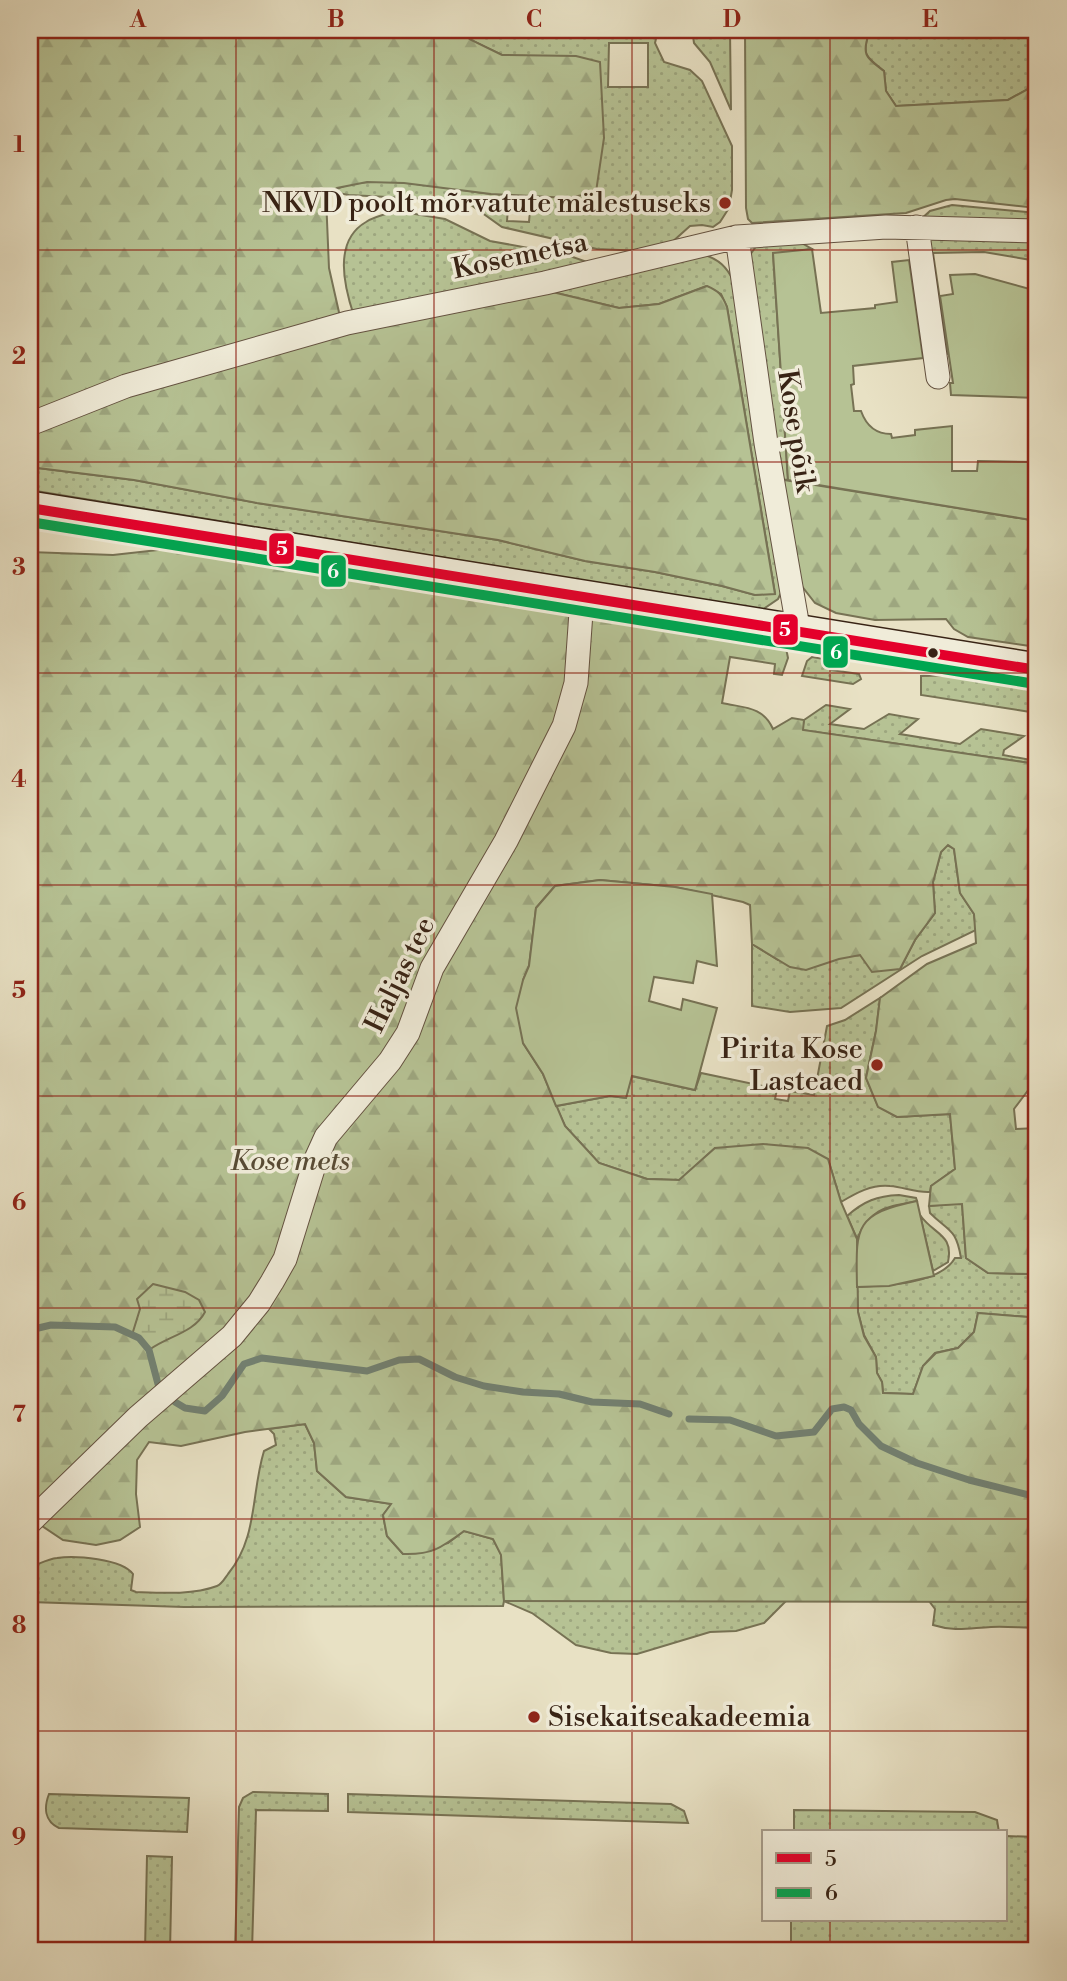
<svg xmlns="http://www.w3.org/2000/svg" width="1067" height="1981" font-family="'Libre Bodoni',serif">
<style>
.grass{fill:url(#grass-dots);stroke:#777254;stroke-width:2;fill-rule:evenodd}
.forest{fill:url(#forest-firs);stroke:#777254;stroke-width:2}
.wetland{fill:url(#wetland-marsh);stroke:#777254;stroke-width:2}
.garden{fill:#b6c294;stroke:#777254;stroke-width:2}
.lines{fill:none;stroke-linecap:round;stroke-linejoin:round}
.stream{stroke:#728071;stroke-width:7}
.minor-casing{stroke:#645241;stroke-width:25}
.secondary-casing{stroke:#382315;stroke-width:36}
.minor{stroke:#f0ecd9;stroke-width:23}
.secondary{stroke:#f0ecd9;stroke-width:33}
.bus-1-casing{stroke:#f0ecd9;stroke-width:16}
.bus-2-casing{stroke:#f0ecd9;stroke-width:16}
.bus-1{stroke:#e4002b;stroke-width:10}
.bus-2{stroke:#00a651;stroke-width:10}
.grid{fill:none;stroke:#8f2418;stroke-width:2;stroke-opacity:0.55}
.poi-dot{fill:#8f2418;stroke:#f0ecd9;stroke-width:2.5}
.bus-dot{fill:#382315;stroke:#f0ecd9;stroke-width:2.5}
.labels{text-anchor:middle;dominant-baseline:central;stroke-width:7;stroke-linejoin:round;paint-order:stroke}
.poi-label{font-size:28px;fill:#382315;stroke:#f0ecd9;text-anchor:end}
.street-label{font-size:28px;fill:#382315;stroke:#f0ecd9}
.park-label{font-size:28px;font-style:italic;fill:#584b35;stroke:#f0ecd9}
.line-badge{stroke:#f0ecd9;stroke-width:2.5}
.badge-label{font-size:19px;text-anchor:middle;font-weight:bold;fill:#fff}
.neatline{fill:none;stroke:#8f2418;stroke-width:2.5}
.grid-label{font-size:23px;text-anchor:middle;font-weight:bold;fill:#8f2418}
</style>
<defs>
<pattern id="grass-dots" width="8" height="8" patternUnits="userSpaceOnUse" patternTransform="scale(1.75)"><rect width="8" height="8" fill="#b6c294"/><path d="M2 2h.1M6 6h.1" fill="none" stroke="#9da67f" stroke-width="1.8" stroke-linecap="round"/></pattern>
<pattern id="forest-firs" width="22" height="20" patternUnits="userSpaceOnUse" patternTransform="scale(1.75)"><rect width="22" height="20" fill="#b6c294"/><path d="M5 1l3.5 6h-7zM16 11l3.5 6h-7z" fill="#9da67f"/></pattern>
<pattern id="wetland-marsh" width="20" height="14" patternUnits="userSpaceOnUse" patternTransform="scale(1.75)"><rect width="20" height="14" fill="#b6c294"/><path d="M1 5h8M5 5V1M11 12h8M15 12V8" fill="none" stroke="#9da67f"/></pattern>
</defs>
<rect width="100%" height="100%" fill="#e8e1c4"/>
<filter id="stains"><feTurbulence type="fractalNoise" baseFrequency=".00286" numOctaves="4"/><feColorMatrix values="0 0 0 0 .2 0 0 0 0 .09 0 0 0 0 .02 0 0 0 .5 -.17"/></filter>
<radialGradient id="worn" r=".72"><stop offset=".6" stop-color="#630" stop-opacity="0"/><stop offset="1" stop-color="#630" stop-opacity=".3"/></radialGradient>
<path class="grass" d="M457,30H658L655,43L664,62L690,70L702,81L732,146V190L729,208L720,222L713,227L702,225L690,226L671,243L642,251L597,249L502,227L471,205L445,200L349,195L332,192C361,169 456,191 493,194C518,196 544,196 569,198L502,55L471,40ZM609,43H648V87H608ZM502,196L531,198L529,222L507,221L508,208H501Z
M887,30H1037V84L1008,100L896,106L886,91L884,71C867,57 861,56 869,33Z
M730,31L731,110L710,62L694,43L693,36L697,32Z
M952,205L1037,213V223L920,220L930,211Z
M397,211L445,219L490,241L567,255L590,263L354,316C344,286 333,241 366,222C375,216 387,214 397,211Z
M928,234L1037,236V261L984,252L933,253L948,354L944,353Z
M798,241L812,249L773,254L788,480L778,479L750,255L757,245Z
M702,254C719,259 727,267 734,282L781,593L778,599L762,610L30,490V467L134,480L257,503L498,540L585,561L655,572L722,586L755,595L775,593L727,307L721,294L706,286L659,304L619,308L544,290Z
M812,657L830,660V670L859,674L861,679L853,684L802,676L807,661Z
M959,675L1037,686V713L921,695V676Z
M826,705L850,709L830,724L864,729L889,714L918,719L900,734L960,744L981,729L1024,736L1004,750L1003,755L1037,761V764L802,730L804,720Z
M947,845L954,849L960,893L974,914L976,930L922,956L841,1008L790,1012L752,1006V944L778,960L860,955L900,969L915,940L935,913L933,882L941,852Z
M1037,939V995L1028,971L1029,947Z
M880,998L876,1031L866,1078L878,1106L897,1117L950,1114L955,1169L931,1186L930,1192C916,1193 904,1187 890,1186C872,1184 856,1193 841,1202L828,1159L715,1148L680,1180L647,1179L599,1163L565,1126L556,1106L610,1096L626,1098L631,1076L695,1090L701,1073L777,1089L775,1099L788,1101L790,1091L814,1095L827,1026L845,1020Z
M899,1195L916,1198L917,1201C886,1207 870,1208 857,1239L847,1216C864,1201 877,1196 899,1195Z
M962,1203L966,1258L988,1273L1031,1274L1037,1279V1315L1028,1317L978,1313L974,1332L958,1348L935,1353L923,1366L913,1394L883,1393L882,1382L877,1373L876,1357L864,1335L858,1312L857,1287C886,1286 940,1284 955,1258H961C956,1228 949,1232 930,1213L929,1206Z
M920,1215C934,1235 954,1234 948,1262L933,1271Z
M305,1424L314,1443L317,1471L346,1497L392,1504L383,1515L387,1536L403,1554L448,1543L464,1531L493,1539L501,1554L504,1601H786L764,1623L736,1631L710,1632L637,1654L611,1653L576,1645L532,1613L504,1601L503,1606L184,1607L30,1602V1567C39,1564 48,1559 57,1558C75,1555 122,1559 133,1574L131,1590L136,1592C162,1593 193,1595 217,1586C222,1584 225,1578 228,1574C258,1538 251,1493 264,1451L276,1445L274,1434L269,1429Z
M929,1601L1037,1602V1628C1022,1628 1006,1626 991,1627C969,1628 955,1632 933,1625L935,1609Z
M253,1792L328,1794V1811L256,1810L252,1951H235L239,1807L243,1798Z
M49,1794L189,1798L187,1832L59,1828C44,1821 44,1807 49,1794Z
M348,1794L671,1804L684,1811L688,1823L348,1812Z
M794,1810L975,1812L997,1820L999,1832H794Z
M1006,1836L1037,1837V1951H791V1920H1006Z
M147,1856L172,1857L170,1951H145Z"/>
<path class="forest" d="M30,30H457L471,40L502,55L576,56L600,62L604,138L596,192L569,198L491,194L404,183L367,182L337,188L326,197L329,268L343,330L544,290L619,308L659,304L707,286C719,291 722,295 727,307L775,594L755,595L722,586L655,572L585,561L498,540L257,503L134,480L30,467Z
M745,30H887L869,33C861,56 867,58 884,71L886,91L896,106L1008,100L1037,84V208L955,199L946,200L906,213L752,223L748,219L746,208Z
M778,479L1037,521V647L968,637L954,629L946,619L875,620L836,613L815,603L801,585Z
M185,547L786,648L788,658L782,675L774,674L775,664L730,657L722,703C744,708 763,706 773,729L792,718L804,720L803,730L1037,764V939L1029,947L1028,971L1037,995V1072L1032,1085L1014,1109L1016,1129L1037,1128V1279L1031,1274L988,1273L966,1258L962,1204L929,1206L931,1186L955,1169L950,1114L897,1117L878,1107L866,1078L876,1031L880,998L927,964L976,943L974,914L960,893L954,849L948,845L941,852L933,882L935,913L915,940L900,969L872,972L860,955L839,959L806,970L790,967L752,944L750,905L743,902L675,887L600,880L555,886L536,908L529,966L523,980V1043L543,1074L565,1126L599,1163L647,1179L679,1180L715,1148L763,1144L808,1148L828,1159L841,1202L857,1239L858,1312L864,1336L876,1357L877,1373L882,1382L883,1393L913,1394L923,1366L936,1353L958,1348L974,1332L978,1313L1028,1317L1037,1315V1602L504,1601L501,1555L493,1539L464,1531C441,1548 432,1555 403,1554L387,1536L383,1515L391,1504L346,1497L317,1471L314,1443L305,1424L245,1432L181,1446L149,1442L137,1460L136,1494L140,1527L120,1540L96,1545L63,1540L30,1518V552L113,555Z"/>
<path class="wetland" d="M153,1284L185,1292L199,1300L205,1312C194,1333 168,1336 149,1350L139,1338L132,1335L140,1309L137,1299Z"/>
<path class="garden" d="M812,249L821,313L875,308V305L897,302L892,262L909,260L923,358L853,366L854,384L851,385L854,411H861C866,425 876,434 891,434L892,438L915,435V430L952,426V471H977L978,461L1037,462V521L788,480L773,253Z
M975,274L1037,291V398L951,395L950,383H953L940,296L953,294L950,275Z
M600,880L675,887L712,894L717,966L697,961L693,983L654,977L649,1001L681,1010L683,999L717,1008L695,1090L632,1076L626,1098L610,1096L556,1106L543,1074L523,1043L516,1008L523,980L529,966L536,908L555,886Z
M917,1201L934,1276L889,1286L857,1287C856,1228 853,1214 917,1201Z"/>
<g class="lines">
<path class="stream" d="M30,1330L51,1325L115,1327L139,1338L149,1350L158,1384
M175,1402L185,1408L205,1411L222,1396L244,1364L262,1358L367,1371L399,1360L419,1359L455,1377L484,1386L523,1392L559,1394L592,1402L640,1404L669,1414
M689,1419L730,1420L776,1436L814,1432L832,1409L844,1407L851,1410L859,1424L881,1446L917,1463L969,1480L1037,1497"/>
<defs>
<path id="minor" d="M917,227L938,377
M737,237L766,443L799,633
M30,424L126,386L347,323L545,283L737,237L886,227L1037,231
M30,1522L138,1417L232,1336L259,1303L272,1282L285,1259L316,1159L326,1137L390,1061L408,1033L432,968L506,841L564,726L576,683L582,598"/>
<path id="secondary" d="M30,508L1037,670"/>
</defs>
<use href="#minor" class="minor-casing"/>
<use href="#secondary" class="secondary-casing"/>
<use href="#minor" class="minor"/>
<use href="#secondary" class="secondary"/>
<defs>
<path id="bus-1" d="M30,508L1037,670"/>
<path id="bus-2" d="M30,522L1035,684"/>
</defs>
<use href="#bus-1" class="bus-1-casing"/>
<use href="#bus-2" class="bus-2-casing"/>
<use href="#bus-1" class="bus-1"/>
<use href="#bus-2" class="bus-2"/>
</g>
<path class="grid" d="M236,30V1951M434,30V1951M632,30V1951M830,30V1832M30,250H1037M30,462H1037M30,673H1037M30,885H1037M30,1096H1037M30,1308H1037M30,1519H1037M30,1731H1037M830,1920V1951"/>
<g class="poi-dot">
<circle cx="725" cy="203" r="7"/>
<circle cx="877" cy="1065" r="7"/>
<circle cx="534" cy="1717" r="7"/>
</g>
<circle class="bus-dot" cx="933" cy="653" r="6"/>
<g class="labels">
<g class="poi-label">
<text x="711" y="203">NKVD poolt mõrvatute mälestuseks</text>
<text x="863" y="1049">Pirita Kose<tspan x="863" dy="32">Lasteaed</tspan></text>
<text x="548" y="1717" text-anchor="start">Sisekaitseakadeemia</text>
</g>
<g class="street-label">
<text transform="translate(520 256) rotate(-12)">Kosemetsa</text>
<text transform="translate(796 431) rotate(81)">Kose põik</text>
<text transform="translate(400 975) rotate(-64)">Haljas tee</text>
</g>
<g class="park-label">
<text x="290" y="1161">Kose mets</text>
</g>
</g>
<g class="line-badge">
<rect x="268" y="532" width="27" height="33" rx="7" fill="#e4002b"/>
<rect x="320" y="554" width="27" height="34" rx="7" fill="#00a651"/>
<rect x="772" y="613" width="27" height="33" rx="7" fill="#e4002b"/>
<rect x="822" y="635" width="27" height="34" rx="7" fill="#00a651"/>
</g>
<g class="badge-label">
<text x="282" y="555">5</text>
<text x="333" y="578">6</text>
<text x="785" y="636">5</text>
<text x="836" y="659">6</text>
</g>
<rect width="1067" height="1981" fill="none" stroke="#e8e1c4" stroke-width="77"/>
<rect x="762" y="1830" width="245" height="91" fill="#f0ecd9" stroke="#a69c8b" stroke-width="2"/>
<rect x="776" y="1853" width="35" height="10" fill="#e4002b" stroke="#a69c8b" stroke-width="2"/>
<text x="825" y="1866" font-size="21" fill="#382315">5</text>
<rect x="776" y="1888" width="35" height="10" fill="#00a651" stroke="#a69c8b" stroke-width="2"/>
<text x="825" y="1900" font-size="21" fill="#382315">6</text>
<rect x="38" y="38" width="990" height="1904" class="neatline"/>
<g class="grid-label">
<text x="138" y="27">A</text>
<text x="336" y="27">B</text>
<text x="534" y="27">C</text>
<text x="732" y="27">D</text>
<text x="930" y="27">E</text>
<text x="19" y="152">1</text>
<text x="19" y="364">2</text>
<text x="19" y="575">3</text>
<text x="19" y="787">4</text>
<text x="19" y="998">5</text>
<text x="19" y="1210">6</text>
<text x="19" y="1422">7</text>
<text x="19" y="1633">8</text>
<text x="19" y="1845">9</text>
</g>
<rect width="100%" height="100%" filter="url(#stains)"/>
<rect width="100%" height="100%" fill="url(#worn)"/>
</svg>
